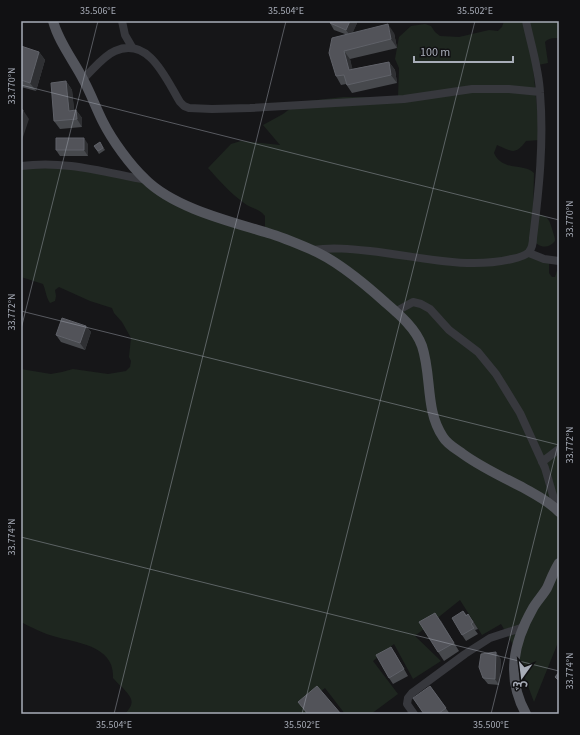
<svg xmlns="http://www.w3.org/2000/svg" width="580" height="735" font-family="'Source Sans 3','Noto Sans Arabic',sans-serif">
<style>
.green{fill:#1e261f}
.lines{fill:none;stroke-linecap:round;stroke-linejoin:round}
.minor{stroke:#37383d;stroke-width:8}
.major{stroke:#53555c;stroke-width:10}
.wall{fill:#47494d}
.shaded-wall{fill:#2f3033}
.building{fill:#525359;stroke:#5f6168}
.ticks{fill:none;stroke:#a8adb8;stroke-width:1;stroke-opacity:0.45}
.neatline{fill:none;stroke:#a8adb8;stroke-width:1.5}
.ticks-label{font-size:10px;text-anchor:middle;fill:#a8adb8}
</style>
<rect width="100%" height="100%" fill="#161618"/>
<path class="green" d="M504,21H559V38C554,38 548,38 545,42L548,63L533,66L540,140L526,141C515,156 511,151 497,145L494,153C502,172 525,163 534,173L533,214C548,215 549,218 553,232C554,236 555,237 555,241C547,251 537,246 531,238L529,240V248L549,261V273L552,277H555L557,271H559V640L534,702L512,643L501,624L482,635L460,600L415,636L441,661L413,679L394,644L373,661L398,694L371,714H345L325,688L302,706L308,714H125C136,702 132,698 122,687C118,684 116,681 113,678C115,645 76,643 53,636C42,633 31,627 21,622V369L51,374L62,372L73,369L108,374L126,371L130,367L131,361L129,357L131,338L122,322L114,313L112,308L90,301L59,287L55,290L56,296L55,301L50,303C46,297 46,291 43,284L21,277V169L73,167L140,181L162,195L265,231V216C258,208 252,209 244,203C230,193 219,180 208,168L231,144L241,141L280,145L263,125L283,114L299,102L343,97H398L399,68L395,59L399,37L411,26L425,24L431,26L435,32L440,36L459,37L489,30L498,31L502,27Z"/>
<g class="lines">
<path class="minor" d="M122,21L125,35L132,47
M83,79C93,70 103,56 115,51C149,36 166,79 180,102L184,106L189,108L212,109L250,108L404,99L472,89H509L540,92
M21,166C65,160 103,172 146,180
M313,250C332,247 351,249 370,251C417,256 466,270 512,259C517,258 525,256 529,252C532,248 533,243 533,238C539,190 544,142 540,93C539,69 531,45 526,21
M529,253L544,259L559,261
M395,312L413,302L421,304L430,309L449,330L478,352L496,374L520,413L545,468L557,509
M542,462L559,449
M414,714L407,704L408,698L412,693L465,654L490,638L524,627"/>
<path class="major" d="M53,21C59,43 74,61 84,81C91,94 96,108 103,122C112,140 130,165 145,179C174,208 229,221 268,233C282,237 296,243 310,249C337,260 365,284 386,303C400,315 416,329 422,346C432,376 425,411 443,437C447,444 456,449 463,454C481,467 502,477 522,487C534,494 549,501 559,512
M526,714C506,678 513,643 533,608C537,601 543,595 547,588C551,579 554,571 559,563"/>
</g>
<path class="wall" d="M330,23H357L352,33H394L397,48L350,59L352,69L389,62L395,70L397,83L352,93L346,84L341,85L336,76L345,34L334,30Z
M21,46L39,52L45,60L36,91L21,87Z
M66,81L72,90L74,110H76L82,118V127L60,129L54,121Z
M100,142L105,150L99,154L94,146Z
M88,144V156H60L56,150Z
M86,326L91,332L85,350L61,342L56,335Z
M463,611L473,621L478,629L475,630L478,634L466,641L462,635Z
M441,621L459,651L444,661L438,652Z
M395,653L408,676L393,684L389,678Z
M501,659L499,685L488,684L483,678Z
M430,686L450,714H424Z
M298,702L341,714H307Z"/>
<path class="shaded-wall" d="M350,21H356L357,23L351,37L346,30Z
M388,24L394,33L397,48L391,39Z
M344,51L350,59L355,78L349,70Z
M39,52L45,60L36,91L30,83Z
M389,62L395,70L397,83L391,75Z
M66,81L72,90L75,119L69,111Z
M23,110L29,119L21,143V117Z
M76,110L82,118V127L77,119Z
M84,138L88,144V156L84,150Z
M86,326L91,332L85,350L80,343Z
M435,613L441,621L459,651L454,643Z
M496,652L501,659L499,685L495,679Z"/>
<path class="building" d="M331,21H350L346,30L330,23Z
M388,24L391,39L344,51L349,70L389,62L391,75L347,85L344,75L336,76L329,53L332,38Z
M21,46L39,52L30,83L21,80Z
M66,81L69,111L76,110L77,119L54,121L51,83Z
M21,109L23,110L21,117Z
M56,138H84V150H56Z
M100,142L103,148L98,151L94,146Z
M62,318L86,326L80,343L56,335Z
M463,611L466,616L468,614L473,622L471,624L474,628L462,635L452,618Z
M435,613L454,643L438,652L419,622Z
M391,647L404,669L389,678L376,655Z
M496,652L495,679L483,678L479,667L481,654Z
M559,672V681L555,677Z
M317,686L341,714H308L298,702Z
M430,686L446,708L438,714H424L413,698Z"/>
<path class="ticks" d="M21,85L559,220M21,311L559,445M21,329L98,21M21,537L559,671M114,714L286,21M302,714L475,21M491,714L559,440"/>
<rect width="580" height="735" fill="none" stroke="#111113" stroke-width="44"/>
<g transform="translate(522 677) rotate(194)" stroke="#111113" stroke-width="3" paint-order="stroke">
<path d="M0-3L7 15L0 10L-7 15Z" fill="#a8adb8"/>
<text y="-6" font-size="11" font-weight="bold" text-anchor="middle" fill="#a8adb8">ش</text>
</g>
<path d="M414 56v6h99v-6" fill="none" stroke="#a8adb8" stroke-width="2"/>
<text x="420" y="56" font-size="12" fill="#a8adb8" stroke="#111113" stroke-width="3" paint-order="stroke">100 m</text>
<rect x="22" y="22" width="536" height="691" class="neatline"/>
<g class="ticks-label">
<text x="98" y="14">35.506°E</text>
<text x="286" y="14">35.504°E</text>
<text x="475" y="14">35.502°E</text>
<text transform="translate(11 86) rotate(-90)" y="4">33.770°N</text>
<text transform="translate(569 219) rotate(-90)" y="4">33.770°N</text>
<text transform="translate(11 312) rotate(-90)" y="4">33.772°N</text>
<text transform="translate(569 445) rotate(-90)" y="4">33.772°N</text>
<text transform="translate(11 537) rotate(-90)" y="4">33.774°N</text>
<text transform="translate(569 671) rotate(-90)" y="4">33.774°N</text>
<text x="114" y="728">35.504°E</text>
<text x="302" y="728">35.502°E</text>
<text x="491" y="728">35.500°E</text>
</g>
</svg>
